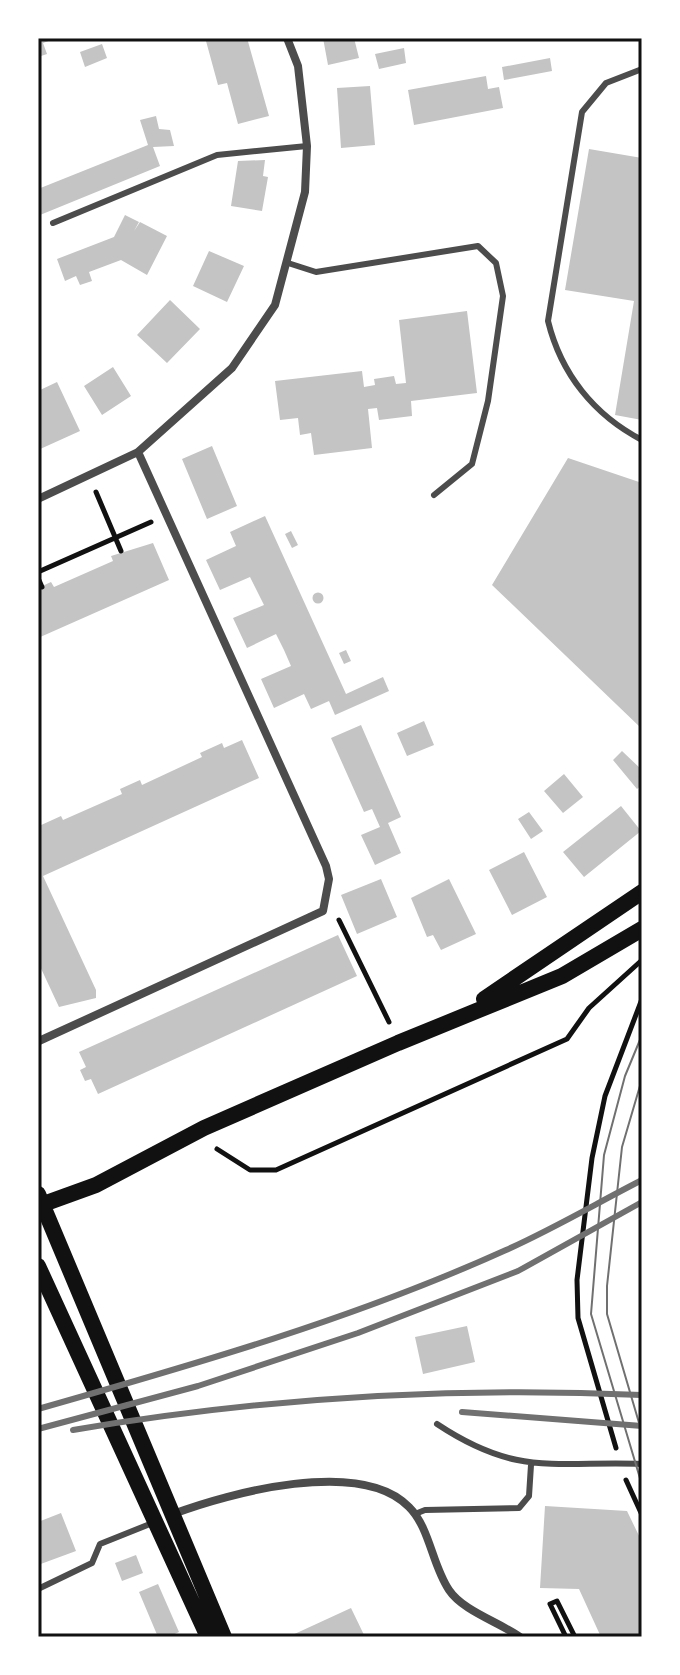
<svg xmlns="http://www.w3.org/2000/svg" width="680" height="1675" font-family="Bitter,serif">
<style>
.building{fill:#c4c4c4}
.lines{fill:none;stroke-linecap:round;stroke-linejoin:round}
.path{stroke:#111;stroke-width:5}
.service{stroke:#4c4c4c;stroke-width:6}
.minor{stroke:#4c4c4c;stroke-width:8}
.secondary{stroke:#111;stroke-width:16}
.tram{stroke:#707070;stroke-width:2}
.rail{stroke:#707070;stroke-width:6}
.neatline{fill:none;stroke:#111;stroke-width:3}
</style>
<rect width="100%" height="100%" fill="#fff"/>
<path class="building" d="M38,38H57L43,43L47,54L38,57Z
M247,38L269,116L238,124L227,83L218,85L206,41Z
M323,38H354L359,58L328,65Z
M102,44L107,58L85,67L80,52Z
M404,48L406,63L379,69L375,54Z
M550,58L552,71L504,80L502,67Z
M486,76L488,89L499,87L503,108L414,125L408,90Z
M370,86L375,145L341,148L337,88Z
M156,116L159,129L170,130L174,146L153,147L160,166L40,215L38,189L148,145L140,120Z
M589,149L642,158V420L615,415L634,301L565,290Z
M265,160L263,176L268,177L262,211L231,206L238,161Z
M125,215L139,222L134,231L140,222L167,236L147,275L121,260L89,272L92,281L80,285L76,276L65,281L57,259L114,237Z
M209,251L244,266L227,302L193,286Z
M170,300L200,329L167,363L137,335Z
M467,311L477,393L411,401L412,416L379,420L377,408L368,409L372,448L314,455L311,433L300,435L298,418L280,420L275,381L362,371L364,387L375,385L374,379L394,376L396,384L406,383L399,320Z
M113,367L131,396L102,415L84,386Z
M57,382L80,431L38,450V411L41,409L38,407V391Z
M212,446L237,506L207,519L182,459Z
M568,458L642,483V729L492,585Z
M265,516L346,694L383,677L389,691L335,715L329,701L311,709L304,694L274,708L261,679L291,666L284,650L276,634L247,648L233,618L264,605L250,577L220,590L206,560L236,546L230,532Z
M291,531L298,545L292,548L285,534Z
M153,543L169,580L38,638V588L51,582L54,587L113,561L111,556Z
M312.5 598a5.5 5.5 0 1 1 11 0a5.5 5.5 0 1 1-11 0Z
M346,650L351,661L344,664L339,653Z
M424,721L434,745L407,756L397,733Z
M361,725L401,817L388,823L401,853L375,865L361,835L380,827L372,809L364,812L331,738Z
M242,740L259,778L43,876L96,990V998L59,1007L38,962L39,826L61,816L63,820L122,794L120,789L140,780L142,785L202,757L200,753L222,743L224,748Z
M622,751L642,770V785L637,789L613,760Z
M564,774L583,797L563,813L544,791Z
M621,806L641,831L584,877L563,852Z
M529,812L543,831L531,839L518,819Z
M524,852L547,897L512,915L489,870Z
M381,879L397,917L357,934L341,895Z
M449,879L476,934L441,950L433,935L427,937L411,898Z
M338,935L357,976L98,1094L91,1079L85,1081L80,1070L86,1067L79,1052Z
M467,1326L475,1362L423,1374L415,1337Z
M545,1506L627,1511L642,1542V1637H601L579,1589L540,1588Z
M61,1513L76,1551L38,1565V1522Z
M136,1555L143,1573L122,1581L115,1563Z
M158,1584L179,1632L168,1637H158L139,1592Z
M351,1608L365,1637H288Z"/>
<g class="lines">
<path class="path" d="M96,492L121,551
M38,572L151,522
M38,578L42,587
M339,920L389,1022
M217,1149L250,1170H276L567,1039L589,1008L642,960
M616,1448L578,1318L577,1280L592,1158L605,1096L642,999
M626,1480L642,1515
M566,1637L550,1604L557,1601L575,1637"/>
<path class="service" d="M642,69L606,83L582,112L548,321C561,374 594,415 642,440
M53,223L217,155L307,146
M288,263L316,272L478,246L496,263L503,296L488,401L472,464L434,495
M437,1424C517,1477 553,1461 642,1464
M415,1514L425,1510L519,1508L529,1496L531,1465
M38,1589L92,1563L100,1544L155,1522"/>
<path class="minor" d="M38,499L138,452L232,368L275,305L305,192L307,146L298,66L287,38
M39,1041L323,911L329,879L326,866L138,452
M173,1514C229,1493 361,1457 409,1507C430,1528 432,1565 449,1590C463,1611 499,1622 520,1637"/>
<path class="secondary" d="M484,999L642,892
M38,1194L224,1637
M38,1206L96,1185L204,1128L398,1043L562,976L642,929
M38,1266L208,1637"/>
<path class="tram" d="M642,1035L625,1076L604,1155L591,1314L642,1485
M642,1079L622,1147L607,1286V1314L642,1433"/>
<path class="rail" d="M38,1409C196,1364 356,1318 506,1250C553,1229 597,1203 642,1180
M462,1412L642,1426
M38,1429L198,1386L358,1333L518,1271L642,1202
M73,1430C262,1398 450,1386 642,1395"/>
</g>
<rect width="680" height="1675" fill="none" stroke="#ffffff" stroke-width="80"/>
<rect x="40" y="40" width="600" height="1595" class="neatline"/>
</svg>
